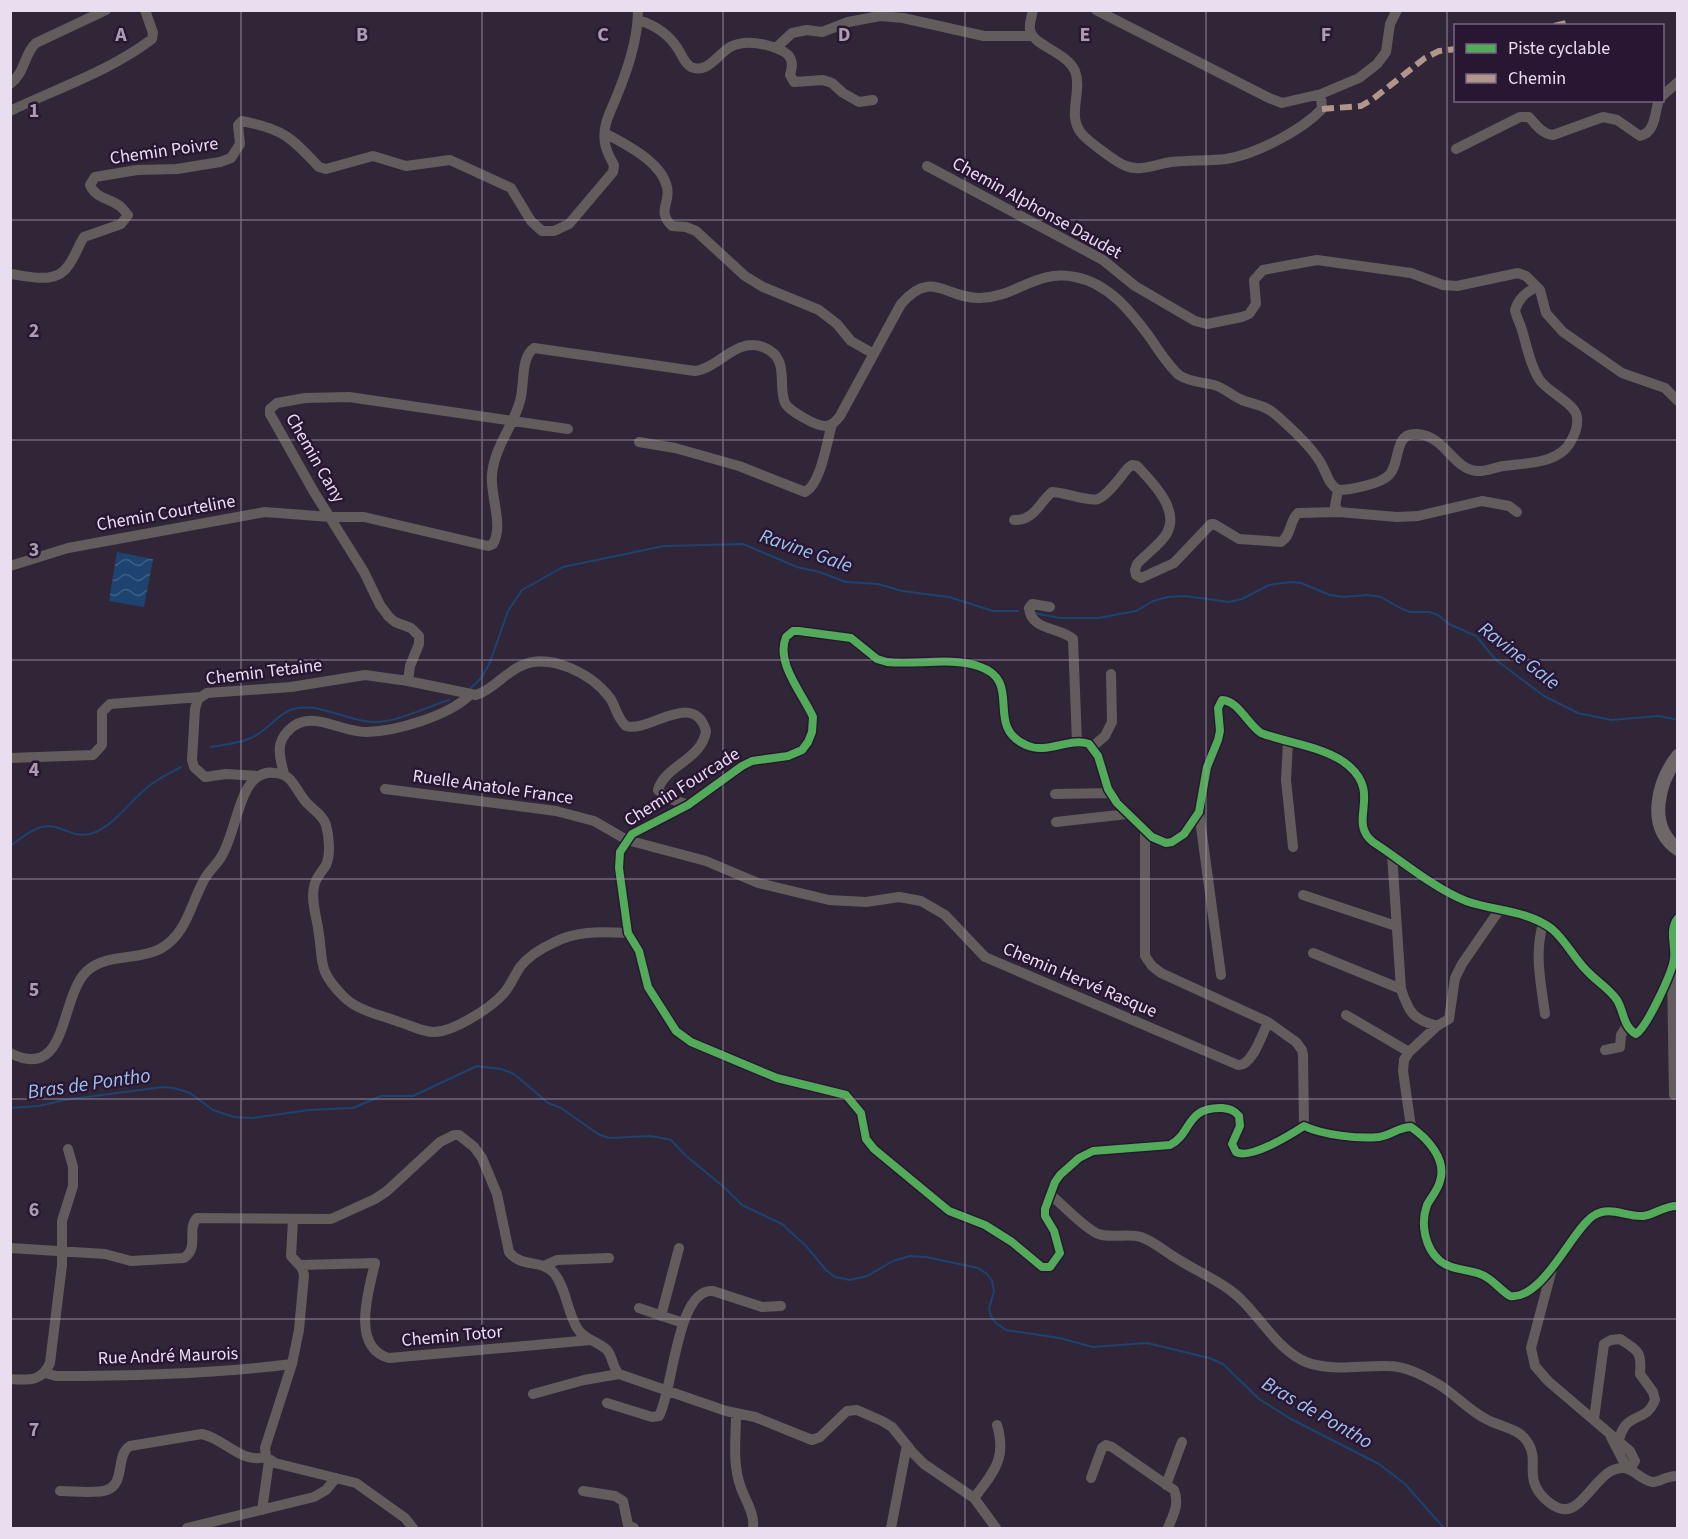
<svg xmlns="http://www.w3.org/2000/svg" width="1688" height="1539" font-family="'Source Sans 3',sans-serif">
<style>
.water{fill:url(#water-waves)}
.lines{fill:none;stroke-linecap:round;stroke-linejoin:round}
.stream{stroke:#1d4370;stroke-width:2}
.minor{stroke:#625d5c;stroke-width:10}
.major{stroke:#6d6767;stroke-width:14}
.quiet{stroke:#b2968c;stroke-width:6;stroke-dasharray:12 6;stroke-linecap:butt}
.cycleway-casing{stroke:#291633;stroke-width:11}
.cycleway{stroke:#51ab58;stroke-width:8}
.grid{fill:none;stroke:#a99daf;stroke-width:1.5;stroke-opacity:0.55}
.labels{text-anchor:middle;dominant-baseline:central;stroke-width:5;stroke-linejoin:round;paint-order:stroke}
.street-label{font-size:18px;fill:#e9ddf0;stroke:#291633}
.water-label{font-size:20px;font-style:italic;fill:#9dc2ee;stroke:#291633}
.grid-label{font-size:20px;text-anchor:middle;font-weight:bold;fill:#a99daf;stroke:#291633;stroke-width:5;stroke-linejoin:round;paint-order:stroke}
</style>
<defs>
<pattern id="water-waves" width="16" height="10" patternUnits="userSpaceOnUse" patternTransform="scale(1.5)"><rect width="16" height="10" fill="#1d4370"/><path d="M0 5q4-4 8 0t8 0" fill="none" stroke="#3e5e85"/></pattern>
</defs>
<rect width="100%" height="100%" fill="#312637"/>
<path class="water" d="M117,552L153,559L144,607L109,601Z"/>
<g class="lines">
<path class="stream" d="M1034,613L1060,618H1098L1136,611L1153,601L1168,597L1185,596L1229,602L1242,599L1269,585L1291,582L1301,583L1330,595L1343,597L1368,595L1381,597L1402,609L1410,612H1429L1438,615L1449,624L1476,636L1496,660L1544,696L1578,713L1611,720L1659,716L1678,720
M471,688L482,677L490,662L508,611L522,590L563,567L664,546L743,544L797,567L819,572L846,582L878,584L902,591L949,597L993,611H1018
M211,747C225,744 238,744 251,738C268,731 279,711 297,708C325,704 348,722 374,722C399,722 426,707 449,700
M10,846C21,839 29,830 42,827C61,822 73,842 96,832C117,822 131,800 149,786C159,778 170,773 181,767
M10,1108L39,1106L64,1100L163,1087L174,1088L190,1093L213,1110L234,1117L253,1118L309,1110L353,1108L381,1096H413L477,1066L501,1069L514,1074L548,1103L561,1108L598,1134L609,1138L651,1136L671,1140L685,1155L725,1188L742,1205L782,1224L806,1246L826,1270L835,1277L850,1280L867,1276L893,1261L910,1256L926,1257L978,1268L987,1274L992,1281L994,1291L989,1309L991,1316L996,1323L1006,1330L1059,1338L1093,1347L1147,1343L1209,1358L1223,1364L1259,1399L1291,1419L1379,1464L1405,1484L1444,1528"/>
<path class="minor" d="M1033,10C1032,16 1029,23 1030,29C1032,46 1066,51 1075,71C1083,91 1066,116 1082,134C1088,141 1117,163 1126,166C1141,172 1156,164 1171,162C1189,160 1208,161 1226,159C1256,154 1301,131 1322,109L1321,94
M1096,10L1269,98L1282,103L1321,94L1359,78L1377,64L1386,52L1390,24L1397,10
M638,20C655,25 668,33 678,49C682,55 684,63 691,67C708,74 718,54 730,47C742,41 754,42 766,45C774,47 781,49 787,54C794,60 792,68 790,75L794,82L823,80L832,83L843,93L859,102L873,100
M776,48L792,33L807,30L822,32L848,22L880,16L903,18L984,36H1032
M10,84C26,72 23,55 36,43L106,10
M1662,96L1678,82
M10,111C58,88 110,71 152,39L153,33L145,10
M605,133C626,145 661,161 667,187C671,204 656,210 672,226L686,227L696,231L745,276L763,287L819,310L837,324L851,341L874,354
M1456,149L1520,117H1529C1536,125 1542,134 1553,135L1603,117L1617,120L1640,136C1656,132 1654,114 1659,100
M927,166L1103,260L1135,286L1195,321L1207,324L1242,317L1249,314L1256,304L1254,280L1263,270L1317,260L1411,273L1443,285L1457,286L1518,273L1526,276L1540,290L1546,313L1563,332L1622,373L1665,388L1678,401
M10,274C29,276 56,285 68,266C75,257 78,246 84,237L121,224L128,215C125,212 123,209 121,207C110,198 96,199 90,185L95,177L137,170L177,169L220,162L231,158L240,144L238,125L242,121C283,129 291,137 319,167L326,169L373,156L406,166L450,160L511,188L531,221L542,231H554L569,224L613,172L614,165C610,158 606,151 605,143C602,126 610,113 616,98C627,71 638,40 638,10
M639,442L675,448L739,466L805,492C821,484 827,441 832,424
M1338,490L1335,506L1339,512
M1014,520C1034,521 1039,503 1052,492C1063,492 1090,502 1098,499C1109,494 1120,477 1128,468L1132,465L1137,466C1152,482 1180,509 1167,533C1161,544 1146,554 1137,564L1135,570L1136,575L1141,578L1174,563L1211,524H1214L1239,539L1281,542C1292,535 1289,521 1298,513L1339,512L1397,517L1418,516L1482,501L1509,506L1517,512
M10,566L68,548L265,512L330,517H364L488,546L493,544C504,526 490,495 492,475C494,447 514,425 520,401C525,385 520,358 534,348L695,371C719,368 736,337 763,347C791,358 777,384 785,403C789,411 816,426 825,426C832,426 836,421 840,416L901,304C932,268 946,299 980,298C1017,297 1036,269 1075,277C1109,283 1132,313 1151,339C1159,351 1168,365 1179,375C1189,382 1202,382 1214,385C1225,388 1232,396 1242,400C1254,405 1263,404 1275,414C1290,427 1308,443 1319,460C1326,470 1327,483 1338,490C1350,490 1381,484 1389,475C1401,463 1393,432 1417,434C1446,436 1452,469 1477,471C1486,472 1495,467 1504,466C1527,463 1561,464 1572,439C1576,432 1578,425 1577,417C1575,403 1547,392 1539,379C1529,363 1527,345 1521,327C1519,321 1516,316 1515,310C1518,300 1526,291 1536,288
M1050,607L1032,604L1029,608C1031,631 1060,627 1073,639L1077,743
M408,681L410,666L419,644V636L411,628L395,622L389,617L380,605L364,572L314,492L270,414V409L277,403L305,398L349,397L568,429
M1288,742L1286,780L1293,847
M1092,747L1105,736L1112,722L1111,674
M10,758L93,755L102,745V712L110,704L200,697
M284,774C280,757 275,744 288,731C310,707 340,733 367,732C397,731 448,716 470,695
M258,776L226,774L205,777L194,767L192,760L195,709L198,699L207,693L291,687L365,675L408,681L476,695C493,690 505,672 523,665C551,653 592,674 610,698C616,707 617,718 626,726C649,733 694,689 706,731C702,760 664,766 658,790L665,797L688,805
M385,789L556,811L594,821L627,840L706,861L758,883L829,900L866,902L899,897L921,901L945,915L985,957L1238,1065C1252,1066 1262,1035 1268,1022
M1055,794L1111,793
M1199,812L1221,975
M1056,822L1127,814
M1145,831V956L1152,966L1161,973L1268,1022L1296,1042L1302,1050L1303,1055L1304,1126
M1392,854L1401,989C1409,1013 1413,1019 1437,1026
M1303,895L1396,926
M1678,918C1668,930 1676,946 1674,959C1672,973 1647,1027 1636,1034C1623,1027 1624,1011 1617,1000C1609,988 1596,981 1587,971C1574,958 1566,941 1552,929C1527,910 1494,911 1466,901C1435,889 1401,860 1373,842C1347,821 1382,795 1349,766C1328,747 1287,743 1261,733C1247,724 1239,701 1222,700L1218,708L1220,731L1218,740L1207,767L1199,812L1184,834L1172,842L1166,843L1152,837L1117,803L1108,789L1098,756L1089,744C1069,737 1047,755 1026,745C983,726 1025,681 978,666C952,657 915,665 887,662L877,659L851,638L799,631H793L786,637C775,663 803,694 813,717L812,732L808,742L802,750L788,756L752,761L742,766L688,805L632,834L620,852L619,868L628,933L639,951L648,987L676,1031L691,1042L777,1078L846,1095L861,1113L866,1139L874,1149L949,1211L985,1225L1012,1242L1042,1267H1050L1060,1253L1054,1231L1045,1216V1209L1055,1182L1060,1175L1079,1158L1093,1151L1170,1145C1192,1134 1185,1107 1222,1108C1230,1109 1234,1110 1239,1116L1240,1126L1232,1144L1236,1152C1250,1160 1290,1135 1304,1126C1323,1135 1358,1139 1379,1137C1391,1135 1399,1127 1411,1127C1427,1138 1447,1159 1440,1181C1438,1190 1431,1197 1427,1205C1420,1224 1425,1248 1440,1261C1451,1270 1467,1269 1480,1274C1492,1278 1499,1289 1510,1296C1543,1300 1571,1231 1593,1216C1610,1205 1625,1217 1643,1216C1655,1215 1664,1205 1678,1206
M1543,924C1534,954 1541,983 1545,1014
M1313,953L1401,989
M1672,971L1674,1095
M1346,1015L1409,1052
M1605,1050L1620,1047L1621,1035L1627,1025
M10,1053C69,1083 59,997 87,971C107,953 137,961 160,949C186,935 190,906 203,882C207,872 216,866 221,857C235,836 239,786 259,776C264,773 269,772 274,773C293,773 295,790 306,802C312,809 323,815 326,825C329,836 331,854 326,865C322,872 315,878 314,887C311,900 316,915 318,928C324,962 316,969 344,997C358,1011 381,1015 399,1022C410,1025 422,1032 434,1032C453,1032 491,1008 504,993C511,985 514,976 520,967C528,957 542,948 553,943C577,930 602,932 628,933
M1411,1127L1403,1071L1404,1060L1409,1052L1437,1026L1449,1019L1455,978L1462,964L1500,909
M1051,1195C1064,1206 1081,1225 1096,1233C1108,1239 1127,1233 1141,1237C1155,1242 1164,1251 1176,1258C1193,1269 1211,1277 1227,1288C1256,1307 1274,1349 1306,1362C1332,1372 1360,1365 1387,1366C1406,1366 1422,1375 1438,1384C1455,1394 1468,1410 1486,1419C1500,1427 1520,1428 1528,1443C1540,1462 1523,1476 1544,1498C1549,1503 1555,1508 1563,1509C1580,1512 1595,1479 1611,1471C1630,1461 1636,1478 1652,1482C1658,1483 1667,1475 1678,1476
M293,1220L291,1256L302,1268L304,1275L299,1330L292,1364L265,1448L266,1457L275,1463L356,1483L405,1518L413,1528
M10,1248L105,1254L131,1261L184,1258C200,1247 186,1230 197,1218L331,1219L375,1199L387,1191L440,1142L454,1135H459L474,1147L482,1158L497,1194L509,1252C521,1268 542,1259 554,1273C566,1288 567,1311 577,1328C584,1340 598,1341 607,1350C613,1357 612,1367 619,1374L726,1411L755,1417L812,1440L820,1437L847,1411L857,1410L882,1421L892,1427L913,1453L924,1464L974,1498L996,1528
M301,1265L375,1263C369,1290 350,1347 389,1358L591,1340
M544,1266L557,1260L609,1258
M1552,1269L1531,1348L1535,1366L1548,1381L1630,1451L1635,1461L1630,1469
M639,1308L683,1323
M661,1316L679,1248
M45,1373L56,1376C135,1376 213,1374 292,1364
M10,1379C28,1380 42,1382 50,1363L62,1265V1221L73,1186V1167L68,1149
M533,1394L584,1380L619,1374
M607,1403L652,1417L659,1416C673,1391 677,1287 713,1291L762,1307L781,1306
M736,1414C736,1440 732,1463 741,1488C746,1501 755,1515 753,1528
M1594,1419L1604,1344L1611,1340L1620,1339C1638,1351 1642,1351 1640,1374L1653,1392L1655,1400C1647,1420 1634,1414 1625,1426C1622,1430 1620,1435 1619,1440
M1611,1437L1627,1468
M1091,1478L1102,1448L1106,1445L1112,1447L1174,1490C1180,1504 1173,1515 1168,1528
M1166,1485L1182,1442
M60,1491C72,1491 96,1494 107,1490C126,1483 115,1455 130,1446L202,1434C225,1439 241,1464 266,1457
M583,1491L615,1496L623,1501L628,1525L634,1528
M974,1498C994,1472 1007,1458 997,1425
M262,1510L269,1461
M187,1528L314,1497L326,1490L336,1478
M891,1528L907,1445"/>
<path class="major" d="M1678,756C1658,782 1646,827 1678,849"/>
<path class="quiet" d="M1554,26L1571,22
M1322,109L1361,106L1373,99L1425,58L1439,51L1456,49"/>
<defs>
<path id="cycleway" d="M1678,918C1668,930 1676,946 1674,959C1672,973 1647,1027 1636,1034C1623,1027 1624,1011 1617,1000C1609,988 1596,981 1587,971C1574,958 1566,941 1552,929C1527,910 1494,911 1466,901C1435,889 1401,860 1373,842C1347,821 1382,795 1349,766C1328,747 1287,743 1261,733C1247,724 1239,701 1222,700L1218,708L1220,731L1218,740L1207,767L1199,812L1184,834L1172,842L1166,843L1152,837L1117,803L1108,789L1098,756L1089,744C1069,737 1047,755 1026,745C983,726 1025,681 978,666C952,657 915,665 887,662L877,659L851,638L799,631H793L786,637C775,663 803,694 813,717L812,732L808,742L802,750L788,756L752,761L742,766L688,805L632,834L620,852L619,868L628,933L639,951L648,987L676,1031L691,1042L777,1078L846,1095L861,1113L866,1139L874,1149L949,1211L985,1225L1012,1242L1042,1267H1050L1060,1253L1054,1231L1045,1216V1209L1055,1182L1060,1175L1079,1158L1093,1151L1170,1145C1192,1134 1185,1107 1222,1108C1230,1109 1234,1110 1239,1116L1240,1126L1232,1144L1236,1152C1250,1160 1290,1135 1304,1126C1323,1135 1358,1139 1379,1137C1391,1135 1399,1127 1411,1127C1427,1138 1447,1159 1440,1181C1438,1190 1431,1197 1427,1205C1420,1224 1425,1248 1440,1261C1451,1270 1467,1269 1480,1274C1492,1278 1499,1289 1510,1296C1543,1300 1571,1231 1593,1216C1610,1205 1625,1217 1643,1216C1655,1215 1664,1205 1678,1206"/>
</defs>
<use href="#cycleway" class="cycleway-casing"/>
<use href="#cycleway" class="cycleway"/>
</g>
<path class="grid" d="M241,10V1528M482,10V1528M723,10V1528M965,10V1528M1206,10V1528M1447,10V1528M10,220H1678M10,440H1678M10,660H1678M10,879H1678M10,1099H1678M10,1319H1678"/>
<g class="labels">
<g class="street-label">
<text transform="translate(164 151) rotate(-8)">Chemin Poivre</text>
<text transform="translate(1037 208) rotate(29)">Chemin Alphonse Daudet</text>
<text transform="translate(315 458) rotate(60)">Chemin Cany</text>
<text transform="translate(166 513) rotate(-10)">Chemin Courteline</text>
<text transform="translate(264 672) rotate(-7)">Chemin Tetaine</text>
<text transform="translate(493 787) rotate(8)">Ruelle Anatole France</text>
<text transform="translate(682 787) rotate(-32)">Chemin Fourcade</text>
<text transform="translate(1080 980) rotate(23)">Chemin Hervé Rasque</text>
<text transform="translate(452 1336) rotate(-5)">Chemin Totor</text>
<text transform="translate(168 1356) rotate(-2)">Rue André Maurois</text>
</g>
<g class="water-label">
<text transform="translate(806 551) rotate(19)">Ravine Gale</text>
<text transform="translate(1519 656) rotate(38)">Ravine Gale</text>
<text transform="translate(89 1084) rotate(-8)">Bras de Pontho</text>
<text transform="translate(1317 1413) rotate(30)">Bras de Pontho</text>
</g>
</g>
<g class="grid-label">
<text x="121" y="41">A</text>
<text x="362" y="41">B</text>
<text x="603" y="41">C</text>
<text x="844" y="41">D</text>
<text x="1085" y="41">E</text>
<text x="1326" y="41">F</text>
<text x="34" y="117">1</text>
<text x="34" y="337">2</text>
<text x="34" y="556">3</text>
<text x="34" y="776">4</text>
<text x="34" y="996">5</text>
<text x="34" y="1216">6</text>
<text x="34" y="1436">7</text>
</g>
<rect width="1688" height="1539" fill="none" stroke="#e9ddf0" stroke-width="24"/>
<rect x="1454" y="24" width="210" height="78" fill="#291633" stroke="#76667f" stroke-width="1.5"/>
<rect x="1466" y="44" width="30" height="9" fill="#51ab58" stroke="#76667f" stroke-width="1.5"/>
<text x="1508" y="54" font-size="18" fill="#e9ddf0">Piste cyclable</text>
<rect x="1466" y="74" width="30" height="9" fill="#b2968c" stroke="#76667f" stroke-width="1.5"/>
<text x="1508" y="84" font-size="18" fill="#e9ddf0">Chemin</text>
</svg>
